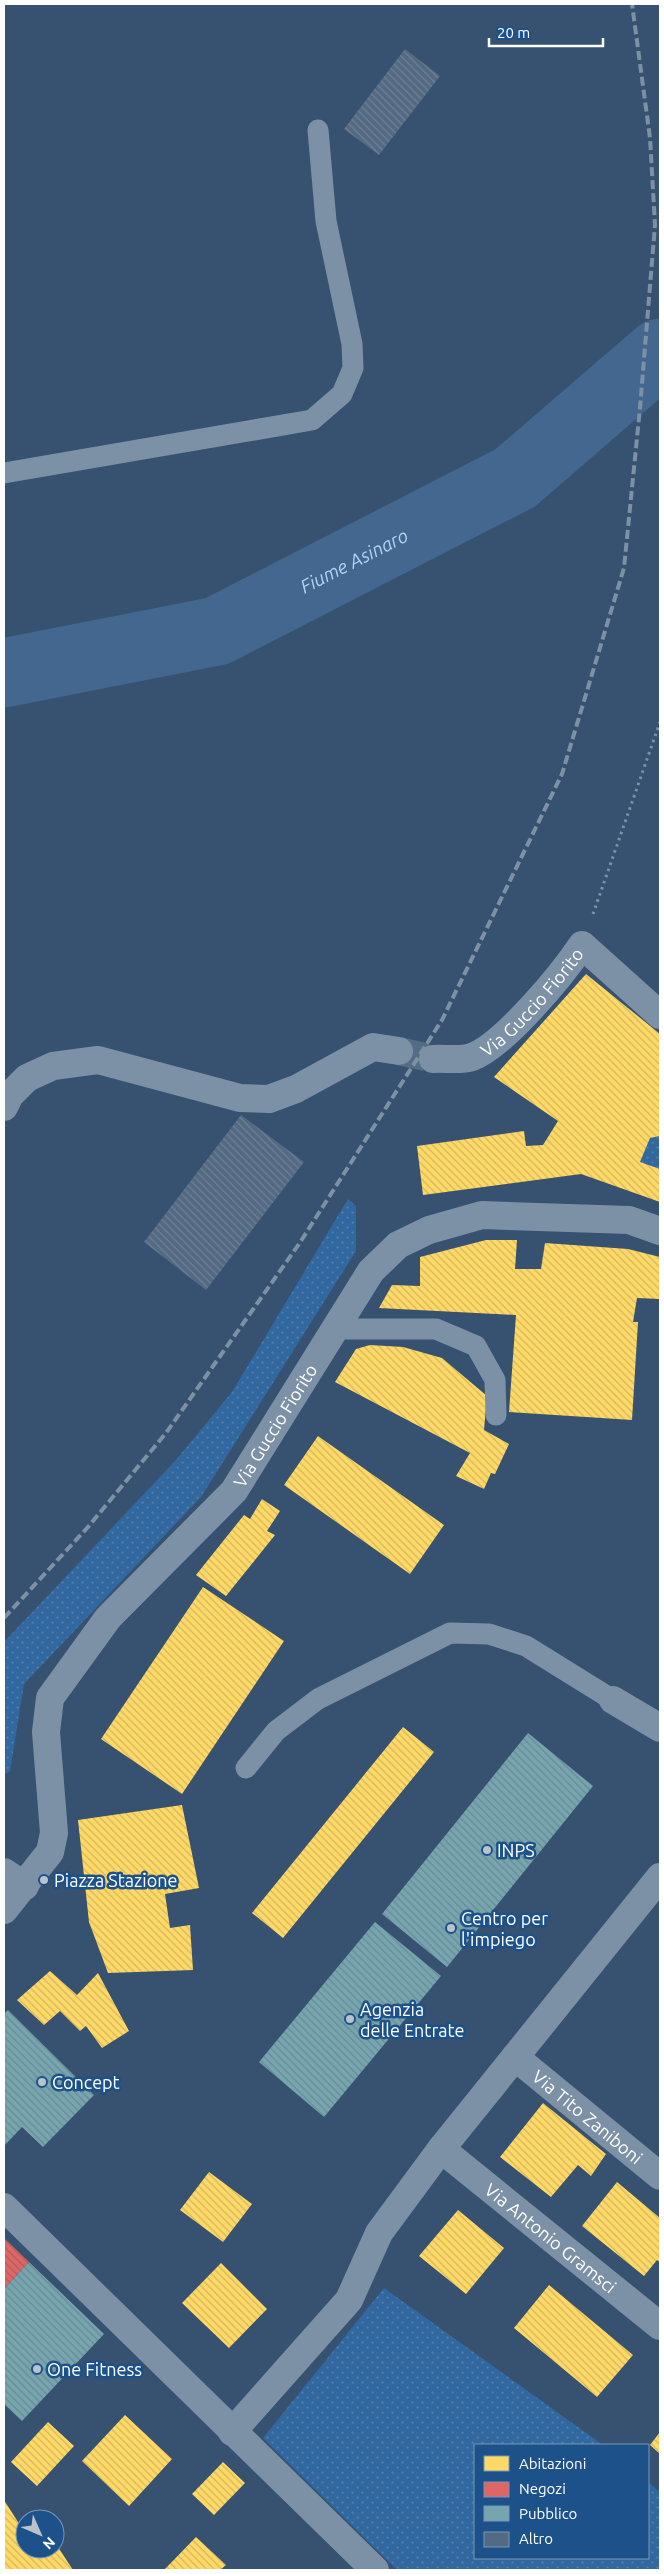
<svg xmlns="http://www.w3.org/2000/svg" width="664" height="2574" font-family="Ubuntu,sans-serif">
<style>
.grass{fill:url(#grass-dots)}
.homes{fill:url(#homes-back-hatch)}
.shops{fill:url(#shops-back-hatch)}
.public{fill:url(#public-back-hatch)}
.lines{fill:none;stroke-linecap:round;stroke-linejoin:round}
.river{stroke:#43678f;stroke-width:69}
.building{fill:url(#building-back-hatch)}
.minor-tunnel{stroke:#546c85;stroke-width:28;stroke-dasharray:28 14;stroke-linecap:butt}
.path{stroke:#7d91a6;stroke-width:3;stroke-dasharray:2.5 4;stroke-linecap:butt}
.service{stroke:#7d91a6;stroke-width:21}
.minor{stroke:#7d91a6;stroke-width:28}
.rail{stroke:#7d91a5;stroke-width:4;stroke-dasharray:9 4;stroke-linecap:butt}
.poi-dot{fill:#b9c2cd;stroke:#1d5189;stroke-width:2}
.labels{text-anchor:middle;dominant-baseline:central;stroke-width:5;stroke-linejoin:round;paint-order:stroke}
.street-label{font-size:18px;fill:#fff;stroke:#1d5189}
.poi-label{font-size:18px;fill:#fff;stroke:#1d5189;text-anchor:start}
.water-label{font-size:19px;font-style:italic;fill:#b4d3f3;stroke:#1d5189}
</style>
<defs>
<pattern id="grass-dots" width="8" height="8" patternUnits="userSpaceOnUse" patternTransform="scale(1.25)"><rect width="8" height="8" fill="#3268a0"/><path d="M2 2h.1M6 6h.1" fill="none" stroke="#517fae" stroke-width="1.8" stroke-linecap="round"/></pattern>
<pattern id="homes-back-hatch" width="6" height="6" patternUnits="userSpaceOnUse" patternTransform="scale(1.25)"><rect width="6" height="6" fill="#ffd966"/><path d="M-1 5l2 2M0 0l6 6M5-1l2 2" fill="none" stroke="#d2b660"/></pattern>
<pattern id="shops-back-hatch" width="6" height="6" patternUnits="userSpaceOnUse" patternTransform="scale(1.25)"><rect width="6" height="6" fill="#e06666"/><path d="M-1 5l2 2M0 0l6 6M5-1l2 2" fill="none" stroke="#ac5d5d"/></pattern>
<pattern id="public-back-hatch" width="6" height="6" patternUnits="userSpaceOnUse" patternTransform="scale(1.25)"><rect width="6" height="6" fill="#76a5af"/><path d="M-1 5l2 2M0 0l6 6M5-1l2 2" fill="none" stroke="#698a91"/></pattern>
<pattern id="building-back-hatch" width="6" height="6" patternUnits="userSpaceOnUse" patternTransform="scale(1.25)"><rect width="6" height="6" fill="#546a82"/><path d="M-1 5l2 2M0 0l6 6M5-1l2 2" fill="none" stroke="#6e8095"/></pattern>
</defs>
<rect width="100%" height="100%" fill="#365270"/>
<path class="grass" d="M660,1136V1169L640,1162L650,1138Z
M348,1199L356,1206V1251L201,1497L24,1684L10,1771L4,1775V1642L176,1460L232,1392Z
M384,2288L603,2445H475V2558H648V2482L660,2492V2570H397L263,2438Z"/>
<path class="homes" d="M586,974L660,1034V1136L650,1138L640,1162L660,1169V1202L581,1174L423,1195L417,1146L524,1131L526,1146L543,1145L558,1121L494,1077Z
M486,1240H517L515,1269H541L545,1243L628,1249L660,1257V1299L637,1298L633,1322H638L632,1420L509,1412L516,1315L379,1308L392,1285L420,1286V1257Z
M370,1345L403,1347L442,1358L487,1396L484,1430L509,1444L495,1474L491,1473L484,1489L456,1476L470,1453L335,1382L356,1349Z
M318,1436L444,1525L410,1574L284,1485Z
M262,1499L280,1511L267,1531L275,1535L226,1596L196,1575L244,1515L250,1519Z
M203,1587L284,1641L182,1794L101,1739Z
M403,1727L434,1752L283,1938L252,1913Z
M182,1805L199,1888L165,1894L170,1928L190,1925L193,1970L108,1973L89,1922L78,1820Z
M50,1971L77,1995L98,1973L129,2031L102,2048L86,2026L80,2031L60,2011L44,2025L17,2000Z
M543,2103L606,2154L591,2176L578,2165L551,2197L500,2157Z
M209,2172L252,2204L223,2242L180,2210Z
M617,2182L660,2218V2262L657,2260L644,2276L582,2226Z
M458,2210L504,2248L466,2294L419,2256Z
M221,2263L267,2309L229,2348L182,2303Z
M549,2285L633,2355L597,2397L514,2328Z
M125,2415L172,2459L129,2506L82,2461Z
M48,2422L74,2446L37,2486L11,2462Z
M660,2432V2454L650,2445Z
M223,2462L245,2483L214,2515L192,2494Z
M4,2500L25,2533V2549H35L41,2558L58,2547L73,2570H4Z
M196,2537L226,2565L220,2570H164Z"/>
<path class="shops" d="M4,2238L29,2262L4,2289Z"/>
<path class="public" d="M528,1733L593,1786L447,1967L382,1914Z
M375,1922L441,1976L324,2117L259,2062Z
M8,2010L94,2095L43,2147L22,2127L4,2146V2014Z
M29,2262L104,2334L22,2421L4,2404V2289Z"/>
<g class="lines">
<path class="river" id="s1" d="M4,673L217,631L515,478L660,353"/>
</g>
<path class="building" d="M405,49L440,76L379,155L344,129Z
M241,1115L304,1162L206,1290L144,1242Z"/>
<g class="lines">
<path class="minor-tunnel" d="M399,1051L433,1059"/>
<path class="path" d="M593,914L660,722"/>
<path class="service" d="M4,473L312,420L342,394L353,368L352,344L326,221L318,130
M335,1329H436L476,1346L495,1380L496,1415
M246,1768L276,1731L318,1699L450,1633L489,1634L526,1646L613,1700"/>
<g class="minor">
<path id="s2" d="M433,1059C444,1058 461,1061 472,1057C504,1045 562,975 582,945L660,1015"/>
<path d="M4,1107L10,1095L27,1078L53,1066L98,1060L240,1098L269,1099L296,1089L373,1047L399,1051"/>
<path d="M613,1700L660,1728"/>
<path d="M4,1872L25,1886"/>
<path id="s3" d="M4,1910L50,1852L54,1833L46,1732L50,1698L108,1618L234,1491L371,1271L398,1245L429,1230L482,1215L629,1220L660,1231"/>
<path id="s4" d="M515,2057L660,2176"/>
<path id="s5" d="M441,2149L660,2326"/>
<path d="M4,2207L375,2570"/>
<path d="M232,2432L349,2300L379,2233L441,2149L660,1877"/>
</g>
<path class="rail" d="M4,1618L88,1527L166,1433L299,1244L442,1020L562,774L624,568L640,408L655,225L650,138L632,4"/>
</g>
<g class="poi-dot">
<circle cx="487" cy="1850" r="5"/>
<circle cx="44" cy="1880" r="5"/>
<circle cx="451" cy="1928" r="5"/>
<circle cx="350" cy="2019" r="5"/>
<circle cx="42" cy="2082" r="5"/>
<circle cx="37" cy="2369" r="5"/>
</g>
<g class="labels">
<g class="street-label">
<text stroke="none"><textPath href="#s2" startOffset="121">Via Guccio Fiorito</textPath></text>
<text stroke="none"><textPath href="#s3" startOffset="584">Via Guccio Fiorito</textPath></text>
<text stroke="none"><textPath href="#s4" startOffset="94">Via Tito Zaniboni</textPath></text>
<text stroke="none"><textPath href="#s5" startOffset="141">Via Antonio Gramsci</textPath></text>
</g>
<g class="poi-label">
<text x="497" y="1850">INPS</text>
<text x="54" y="1880">Piazza Stazione</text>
<text x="461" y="1918">Centro per<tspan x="461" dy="21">l'impiego</tspan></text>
<text x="360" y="2009">Agenzia<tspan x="360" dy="21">delle Entrate</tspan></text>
<text x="52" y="2082">Concept</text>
<text x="47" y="2369">One Fitness</text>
</g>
<g class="water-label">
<text stroke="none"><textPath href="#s1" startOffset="371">Fiume Asinaro</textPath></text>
</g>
</g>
<rect width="664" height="2574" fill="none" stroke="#ffffff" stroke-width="10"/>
<rect x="474" y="2444" width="175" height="115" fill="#1d5189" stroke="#7797b8"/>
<rect x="484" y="2456" width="25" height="15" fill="#ffd966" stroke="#7797b8"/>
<text x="519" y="2469" font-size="15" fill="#ffffff">Abitazioni</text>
<rect x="484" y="2482" width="25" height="15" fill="#e06666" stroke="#7797b8"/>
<text x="519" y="2494" font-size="15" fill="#ffffff">Negozi</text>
<rect x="484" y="2506" width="25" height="15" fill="#76a5af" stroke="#7797b8"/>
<text x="519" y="2519" font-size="15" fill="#ffffff">Pubblico</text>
<rect x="484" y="2532" width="25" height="15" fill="#546a82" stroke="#7797b8"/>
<text x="519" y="2544" font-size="15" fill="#ffffff">Altro</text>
<g transform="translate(40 2534) rotate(135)"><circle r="24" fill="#1d5189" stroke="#7797b8"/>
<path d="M0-4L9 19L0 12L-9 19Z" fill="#b9c2cd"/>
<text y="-8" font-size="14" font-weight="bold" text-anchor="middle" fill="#ffffff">N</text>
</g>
<path d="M489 38v8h114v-8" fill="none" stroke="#ffffff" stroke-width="2.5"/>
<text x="497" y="38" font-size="15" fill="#ffffff" stroke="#1d5189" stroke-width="4" paint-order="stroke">20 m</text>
</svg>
